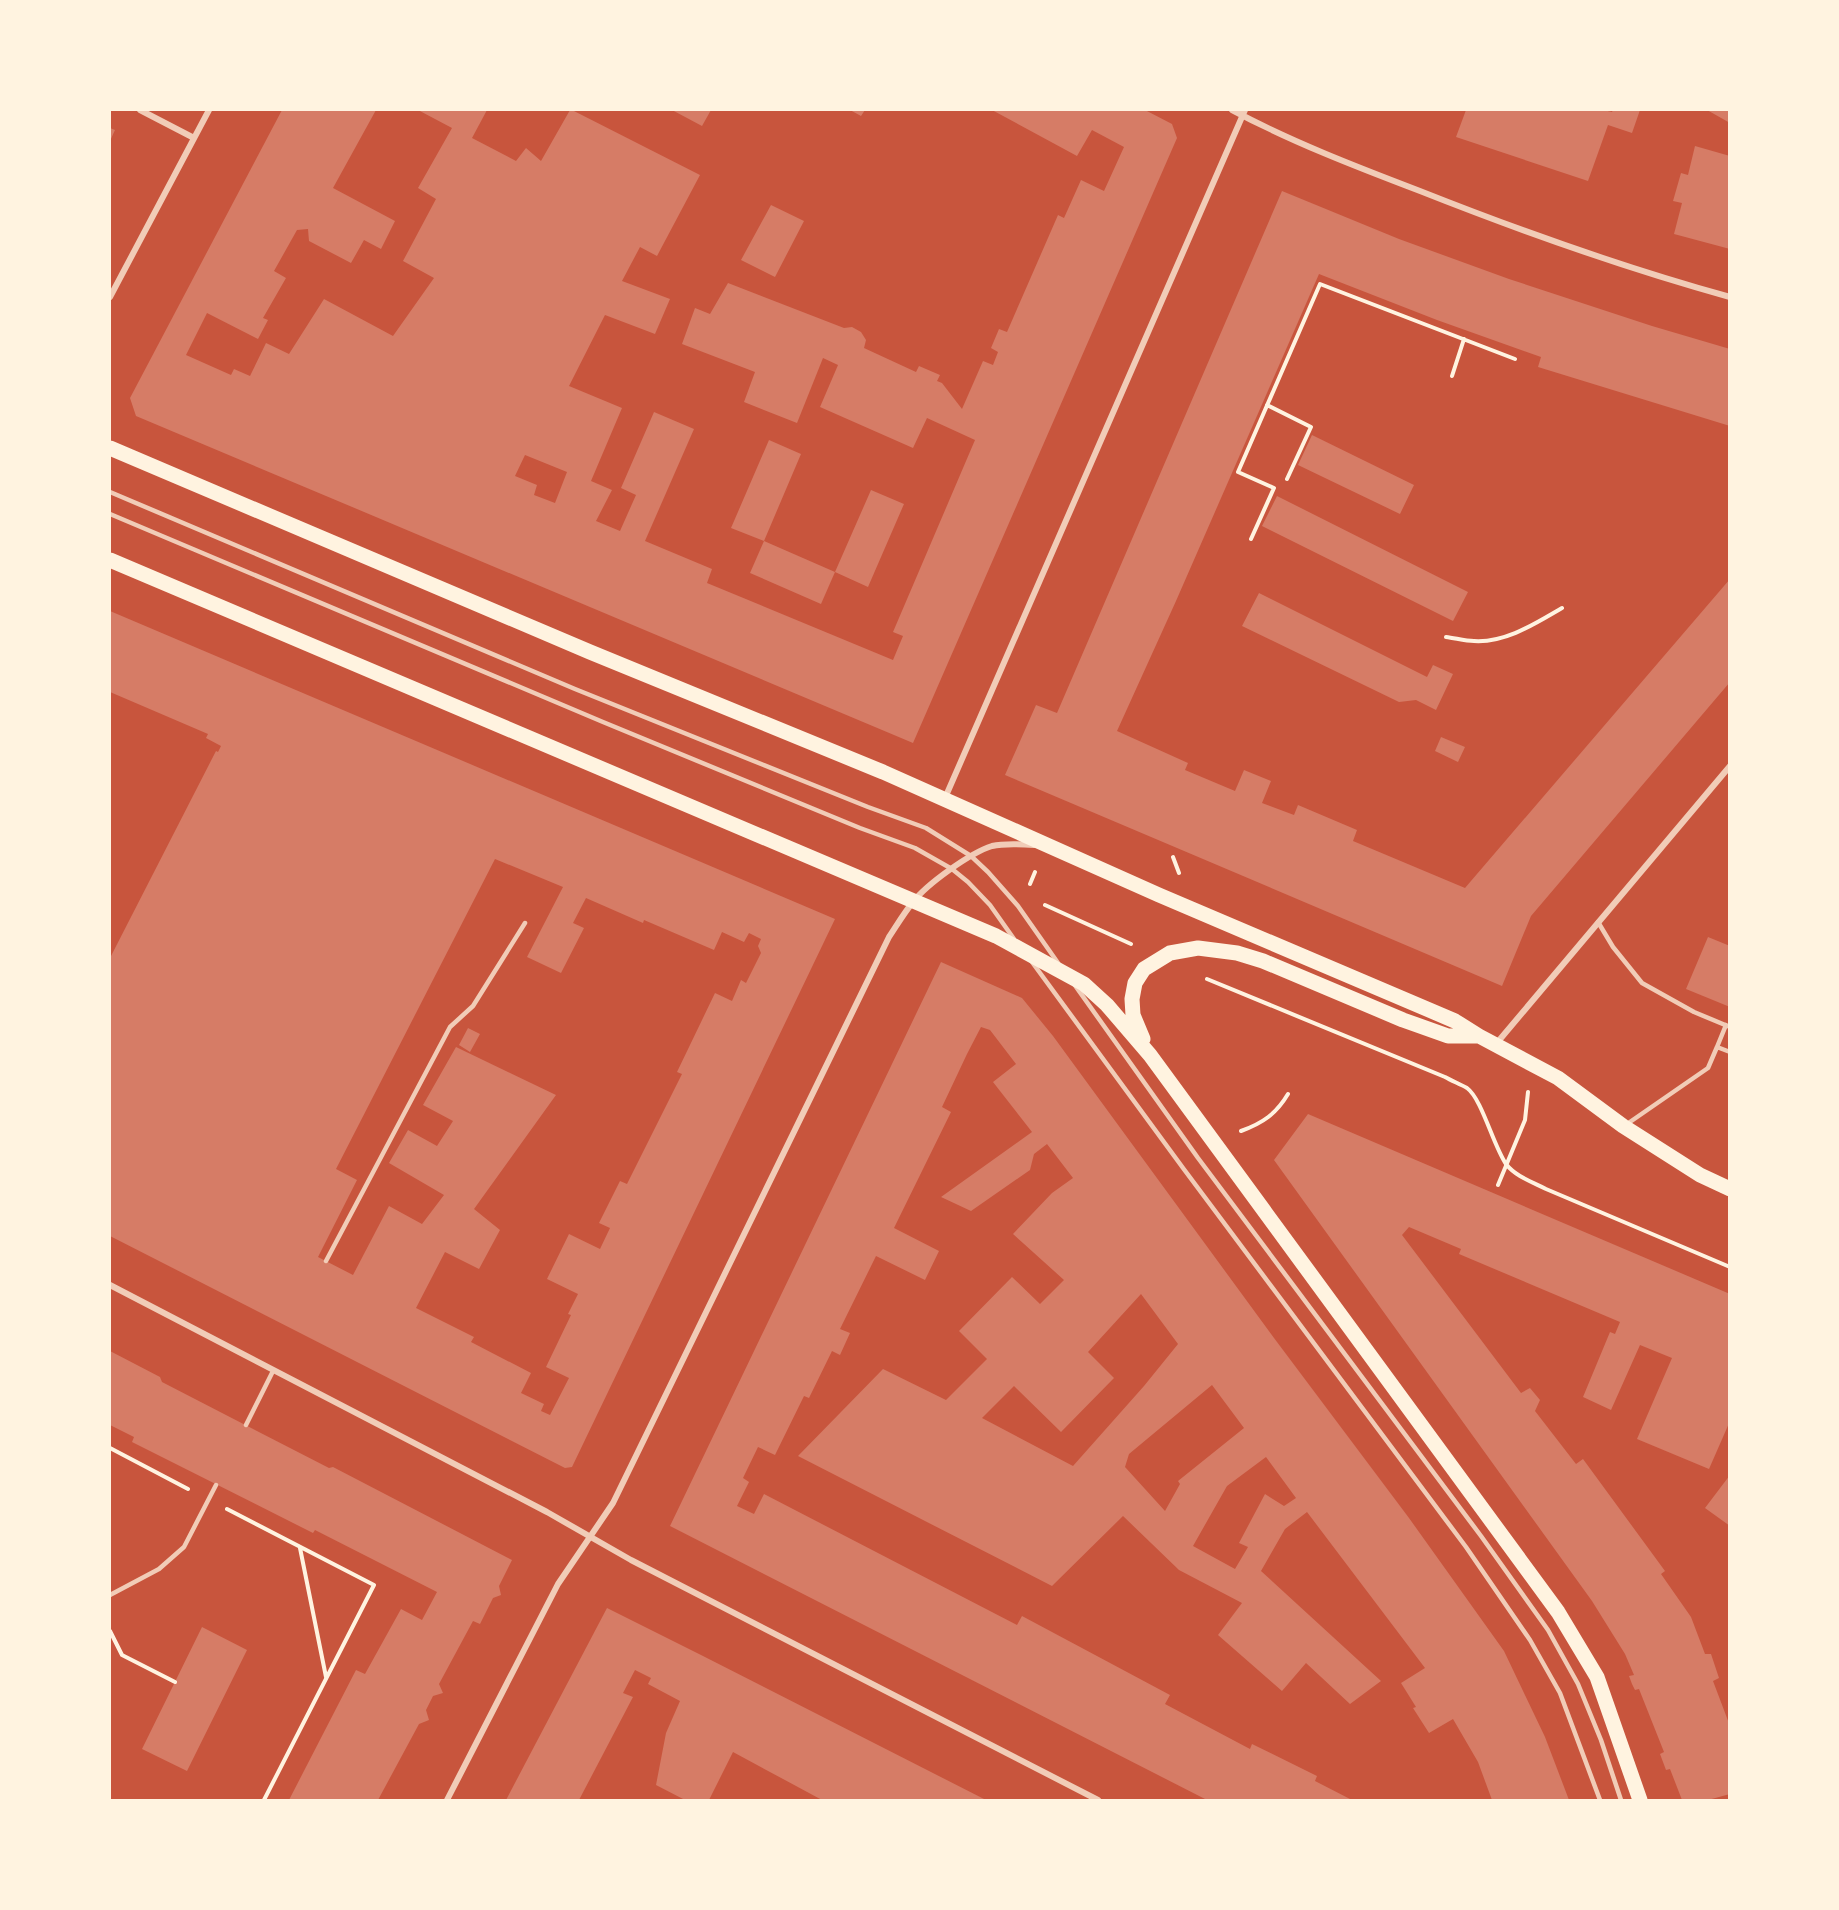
<svg xmlns="http://www.w3.org/2000/svg" width="1839" height="1910" font-family="'Work Sans',sans-serif">
<style>
.building{fill:#d67c66;fill-rule:evenodd}
.lines{fill:none;stroke-linecap:round;stroke-linejoin:round}
.path{stroke:#fff3e0;stroke-width:4}
.service{stroke:#f1ccb7;stroke-width:4.5}
.minor{stroke:#f1ccb7;stroke-width:6}
.primary{stroke:#fff3e0;stroke-width:15}
</style>
<rect width="100%" height="100%" fill="#c8553d"/>
<path class="building" d="M282,110H376L333,188L395,221L381,249L364,240L351,263L309,241L308,229L297,230L274,271L286,278L263,318L268,320L258,339L207,313L186,355L231,375L234,369L250,376L266,343L289,354L324,299L393,336L434,278L403,261L436,199L418,188L452,128L418,110H487L472,138L516,161L526,148L541,161L570,110H572L700,175L657,256L640,247L622,281L670,299L655,334L605,315L569,386L622,408L591,481L612,490L596,521L620,531L636,495L621,488L654,412L694,429L645,541L712,569L707,583L893,660L903,636L893,632L975,440L927,418L913,448L820,407L838,365L823,358L797,423L744,402L755,372L682,344L695,308L710,314L728,283L844,328L852,327L861,332L866,340L864,348L916,372L919,366L940,375L937,381L942,383L962,409L983,361L993,365L998,352L991,348L999,329L1007,332L1058,215L1064,218L1081,180L1104,191L1124,147L1092,130L1077,156L992,110H1145L1172,124L1177,138L913,743L136,416L130,398ZM525,455L567,472L555,503L534,495L537,485L515,476Z
M672,110H711L702,126Z
M850,110H865L861,116Z
M1466,110H1603L1612,112L1613,110H1640L1632,133L1608,125L1588,181L1456,137Z
M1707,110H1730V123Z
M110,128L115,130L110,141Z
M1695,146L1730,156V249L1674,234L1682,203L1673,201L1681,173L1688,175Z
M1282,191L1399,239L1509,279L1652,326L1730,349V426L1538,367L1541,357L1437,320L1319,274L1176,601L1117,731L1188,763L1185,770L1235,791L1244,770L1271,781L1262,803L1294,815L1298,805L1357,830L1353,841L1465,888L1730,579V682L1531,916L1502,986L1005,775L1036,705L1057,713Z
M771,205L804,221L775,277L741,260Z
M1312,435L1414,485L1400,514L1298,465Z
M769,440L801,454L764,541L835,572L871,490L904,504L868,587L835,572L821,604L750,573L764,541L731,528Z
M1277,496L1468,592L1453,621L1262,526Z
M1259,593L1427,677L1433,665L1453,674L1436,710L1416,700L1399,702L1242,626Z
M110,611L835,919L572,1467L565,1468L110,1236V958L216,751L218,752L221,746L206,738L208,734L110,692ZM495,859L563,887L527,957L561,973L584,928L573,923L586,898L643,923L644,920L714,950L722,932L744,942L749,933L761,939L758,946L761,953L746,983L741,980L732,1001L715,993L677,1072L682,1074L627,1184L620,1181L599,1223L610,1228L600,1249L569,1234L547,1279L578,1294L568,1314L571,1315L546,1367L569,1378L550,1415L541,1411L544,1404L521,1393L531,1373L471,1342L474,1337L416,1308L445,1252L479,1269L500,1230L474,1209L556,1095L456,1047L423,1105L453,1121L437,1146L408,1130L389,1163L444,1195L422,1224L389,1206L353,1275L318,1257L357,1180L336,1169Z
M1441,737L1465,747L1458,762L1435,751Z
M1708,937L1730,946V1007L1686,989Z
M941,962L1022,998L1053,1036L1274,1338L1409,1518L1504,1651L1545,1737L1569,1800H1492L1478,1762L1453,1719L1429,1733L1413,1708L1416,1707L1401,1683L1425,1668L1307,1512L1285,1529L1261,1571L1381,1681L1350,1704L1306,1663L1282,1691L1218,1635L1242,1603L1179,1570L1123,1516L1052,1586L798,1456L883,1369L946,1400L987,1359L959,1331L1012,1277L1040,1304L1064,1280L1013,1234L1052,1193L1073,1178L1047,1144L1034,1154L1030,1170L971,1211L941,1197L1032,1132L993,1082L1016,1064L990,1030L981,1027L967,1054L942,1107L951,1112L894,1228L939,1251L925,1280L876,1256L840,1329L850,1333L840,1355L832,1351L809,1398L804,1396L775,1455L758,1447L743,1478L749,1482L737,1506L754,1514L764,1494L1017,1625L1022,1616L1170,1695L1165,1704L1250,1749L1252,1744L1317,1776L1315,1781L1352,1800H1207L670,1526ZM1141,1294L1178,1344L1144,1386L1073,1466L982,1418L1014,1386L1061,1432L1114,1378L1088,1352ZM1212,1385L1244,1428L1178,1481L1180,1484L1165,1511L1125,1467L1129,1454ZM1266,1457L1296,1498L1284,1506L1265,1494L1239,1543L1248,1547L1235,1569L1193,1546L1227,1486Z
M468,1028L480,1034L470,1052L459,1045Z
M1308,1114L1730,1294V1421L1709,1469L1637,1439L1672,1358L1640,1345L1611,1410L1583,1397L1610,1332L1615,1334L1620,1322L1459,1254L1461,1249L1409,1227L1402,1235L1521,1393L1530,1388L1540,1400L1535,1411L1576,1464L1583,1459L1665,1571L1661,1574L1691,1617L1705,1654H1711L1719,1678L1713,1681L1730,1726V1794L1708,1800H1682L1670,1769L1666,1770L1660,1754L1664,1752L1639,1689L1635,1690L1632,1684L1629,1676L1634,1675L1625,1654L1592,1601L1274,1160Z
M110,1351L160,1377L162,1382L329,1468L333,1467L512,1560L499,1586L501,1595L493,1598L480,1624L473,1621L439,1684L443,1693L433,1696L426,1710L429,1720L419,1724L378,1800H289L356,1670L365,1674L401,1609L422,1620L437,1592L315,1530L313,1533L132,1442L134,1437L110,1425Z
M1730,1475V1526L1705,1508Z
M607,1608L703,1656L986,1800H822L733,1752L709,1800H685L656,1785L666,1733L680,1701L648,1684L651,1678L635,1670L623,1693L633,1697L579,1800H506Z
M202,1627L247,1650L187,1771L142,1749Z"/>
<g class="lines">
<path class="path" d="M1452,376L1464,339
M1267,405L1311,427L1287,479
M1251,539L1274,488L1238,472L1320,284L1515,359
M1446,637C1455,638 1465,641 1474,641C1506,643 1536,623 1562,608
M1173,857L1179,873
M1030,884L1035,872
M1045,905L1131,944
M1207,979L1445,1077C1452,1081 1460,1084 1467,1088C1482,1099 1493,1145 1506,1164C1515,1176 1532,1182 1546,1189L1730,1267
M1241,1131C1263,1123 1276,1114 1288,1094
M1498,1185L1525,1120L1528,1092
M110,1448L188,1489
M227,1509L374,1585L264,1800
M300,1548L326,1677
M110,1631L122,1655L175,1682"/>
<path class="service" d="M110,492L575,689L868,807L926,828L971,856L988,872L1018,906L1058,963
M110,514L603,722L860,828L915,848L952,869L968,882L990,905L1014,939
M1598,922L1613,947L1642,983L1694,1012L1730,1027
M1032,962L1183,1168L1466,1547L1530,1640L1560,1693L1600,1800
M1074,984L1198,1158L1481,1536L1548,1630L1578,1684L1601,1740L1621,1800
M1717,1047L1726,1025
M1627,1124L1708,1068L1717,1047L1730,1052
M326,1261L450,1027L473,1006L525,923
M246,1425L273,1371
M110,1595L159,1569L184,1547L216,1485"/>
<path class="minor" d="M140,110L194,138
M1232,110C1292,142 1357,167 1420,191C1521,231 1625,268 1730,297
M110,297L209,110
M945,798L1245,110
M1496,1044L1730,766
M110,1285L547,1512L631,1560L1098,1800
M447,1800L558,1584L613,1503L889,937C897,925 904,913 913,902C927,884 970,853 992,846C1005,843 1020,844 1034,845"/>
<path class="primary" d="M110,448L590,652L883,772L1159,895L1455,1021L1479,1036L1558,1078L1623,1126L1700,1175L1730,1189
M110,560L996,936L1084,984L1107,1005L1150,1055L1558,1612L1597,1677L1640,1800
M1143,1039L1133,1015L1132,999L1135,983L1144,969L1170,953L1198,948L1237,953L1263,961L1403,1020L1448,1036H1479"/>
</g>
<rect width="1839" height="1910" fill="none" stroke="#fff3e0" stroke-width="222"/>
</svg>
